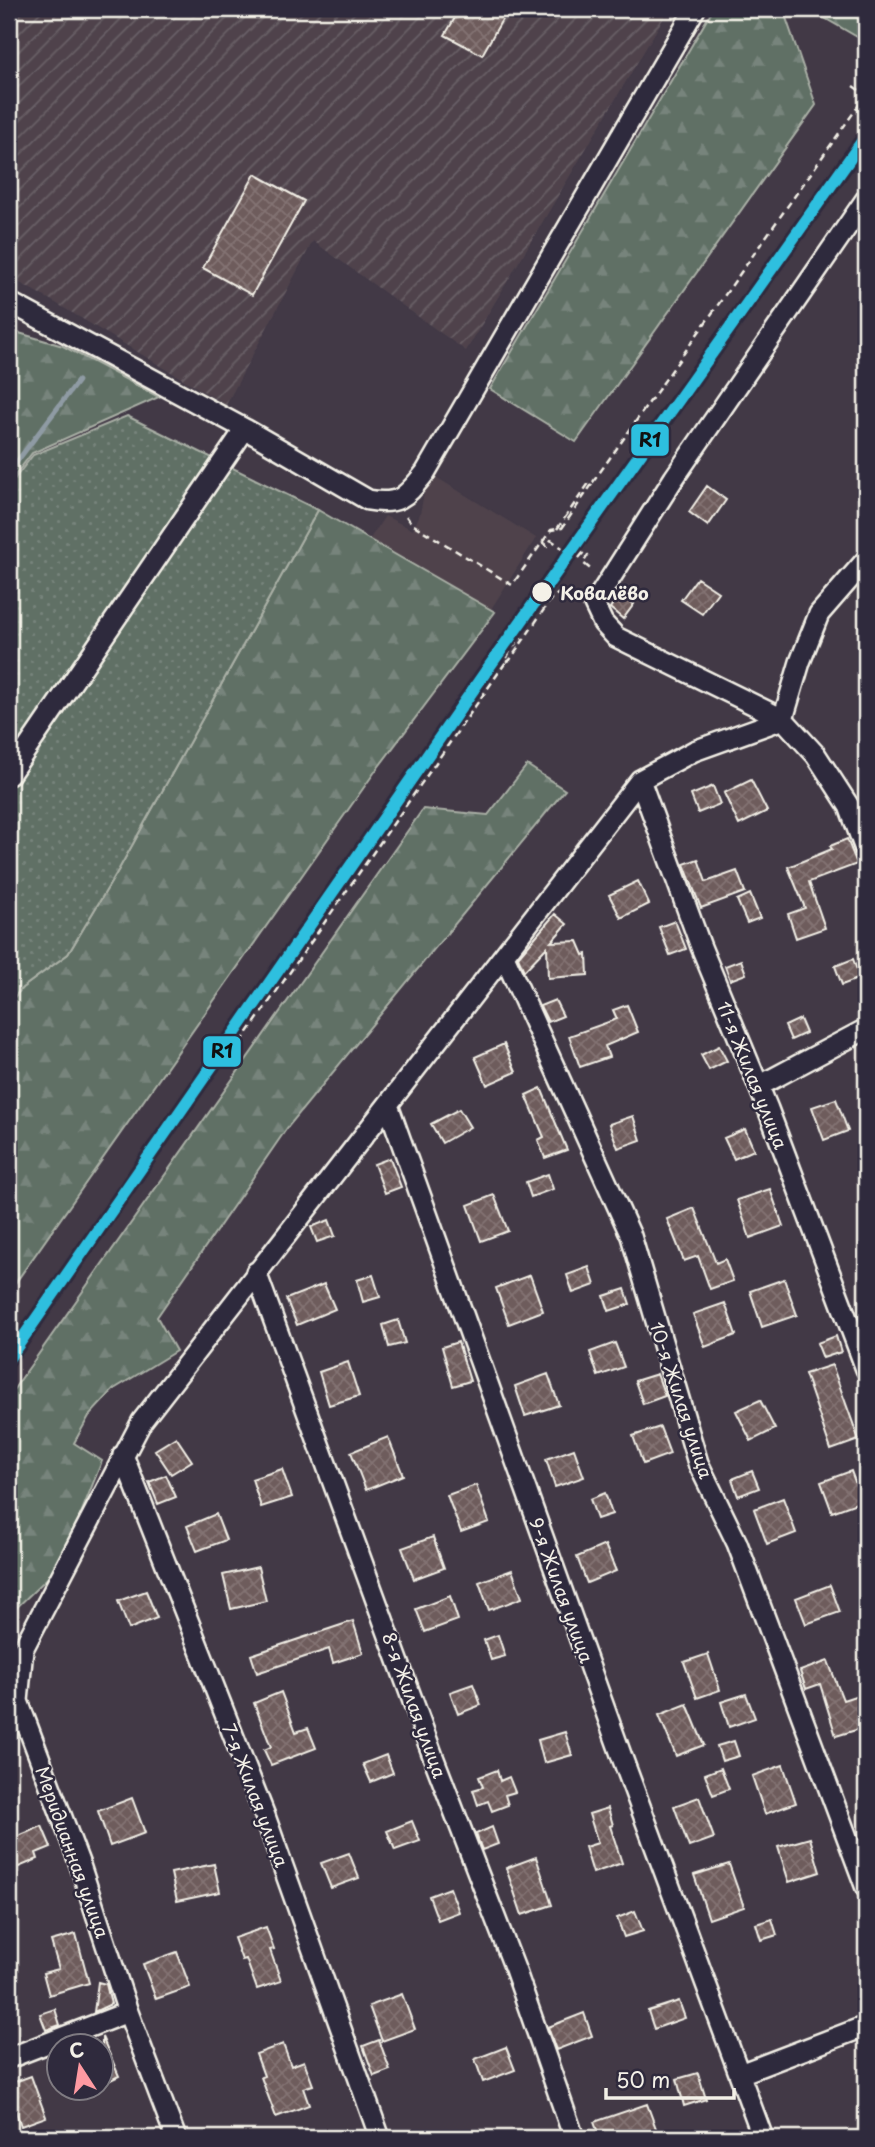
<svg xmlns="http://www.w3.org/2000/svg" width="875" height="2147" font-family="'Playpen Sans',sans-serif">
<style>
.built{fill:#4f434c}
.industrial{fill:url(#industrial-furrows)}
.forest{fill:url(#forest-firs);stroke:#aab0a6;stroke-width:2}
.garden{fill:url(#garden-dots);stroke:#aab0a6;stroke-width:2}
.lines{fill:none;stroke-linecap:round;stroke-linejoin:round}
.stream{stroke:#8f9ba4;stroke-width:5}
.building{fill:url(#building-cross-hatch);stroke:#f4f1e8;stroke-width:2}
.minor-casing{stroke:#f4f1e8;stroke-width:24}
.path{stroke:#f4f1e8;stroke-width:2.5;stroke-dasharray:7 5;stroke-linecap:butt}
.minor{stroke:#2f2a3d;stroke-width:19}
.rail-1-casing{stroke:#2f2a3d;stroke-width:18}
.rail-1{stroke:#2dbfdf;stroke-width:12}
.stop-dot{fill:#f4f1e8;stroke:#2f2a3d;stroke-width:2.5}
.labels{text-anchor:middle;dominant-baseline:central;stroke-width:5;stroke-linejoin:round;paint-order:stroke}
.stop-label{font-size:18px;font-weight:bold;fill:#f4f1e8;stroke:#2f2a3d;text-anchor:start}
.street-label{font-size:18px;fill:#f4f1e8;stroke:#2f2a3d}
.line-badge{stroke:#2f2a3d;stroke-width:2.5}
.pale-badge-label{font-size:19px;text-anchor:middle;font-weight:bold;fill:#111}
</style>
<defs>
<pattern id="industrial-furrows" width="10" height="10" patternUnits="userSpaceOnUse" patternTransform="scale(1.75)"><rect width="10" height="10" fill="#4f434c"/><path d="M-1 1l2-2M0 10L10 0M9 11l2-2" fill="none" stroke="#695f66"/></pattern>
<pattern id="forest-firs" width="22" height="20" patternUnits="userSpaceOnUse" patternTransform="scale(1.75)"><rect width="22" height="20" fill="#606f65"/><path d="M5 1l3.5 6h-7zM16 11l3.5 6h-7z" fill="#77847b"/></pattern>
<pattern id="garden-dots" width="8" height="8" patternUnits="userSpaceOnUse" patternTransform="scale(1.75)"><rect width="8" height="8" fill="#606f65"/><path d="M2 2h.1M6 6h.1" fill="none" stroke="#77847b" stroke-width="1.8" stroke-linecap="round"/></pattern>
<pattern id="building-cross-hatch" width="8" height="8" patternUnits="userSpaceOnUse" patternTransform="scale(1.75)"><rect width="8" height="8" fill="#6e5b5b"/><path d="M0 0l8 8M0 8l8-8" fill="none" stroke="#837373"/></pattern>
</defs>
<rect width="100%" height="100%" fill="#423946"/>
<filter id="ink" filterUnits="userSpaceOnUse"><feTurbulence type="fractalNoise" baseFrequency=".0143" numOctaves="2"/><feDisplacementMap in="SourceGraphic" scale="14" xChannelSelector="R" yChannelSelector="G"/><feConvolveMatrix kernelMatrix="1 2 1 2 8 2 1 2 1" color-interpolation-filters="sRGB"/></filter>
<g filter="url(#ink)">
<path class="built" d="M434,476L536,538L491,609L369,540L385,516L413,530L420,514L424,493Z"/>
<path class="industrial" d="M9,9H669L466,351L313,241L226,405L49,299L9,277Z"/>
<path class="forest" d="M713,9H783L816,105L576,442L490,389Z
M809,9H866V42Z
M19,333L63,346L159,397L32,453L9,483V348Z
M318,510L495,612L374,773L9,1292V1003L22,988L68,954L119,869Z
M527,765L565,790L287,1128L157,1317L176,1351L114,1389L89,1416L74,1443L102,1461L60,1566L9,1615V1396L423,809L488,815Z"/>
<path class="garden" d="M127,416L318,510L119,869L68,954L22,988L9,1003V486L33,455Z"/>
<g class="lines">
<path class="stream" d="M9,472L78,381"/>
</g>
<path class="building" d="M460,9H508L482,55L445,35Z
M255,174L304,201L252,295L203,268Z
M707,486L726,500L708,526L689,512Z
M697,578L718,592L702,614L681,600Z
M619,594L634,604L623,619L610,608Z
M751,780L767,811L739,825L724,793Z
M713,786L720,804L698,813L691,795Z
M847,839L857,864L809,882L825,928L796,938L788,914L805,908L788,867L832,849L830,846Z
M698,859L706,882L737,871L745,892L701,908L684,864Z
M638,881L649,904L621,918L609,895Z
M750,894L760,918L747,923L737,900Z
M555,914L567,924L551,942L578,941L584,955L587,954L588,975L548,978L547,947L524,971L518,957Z
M675,921L686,949L670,955L659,927Z
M853,959L860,978L842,985L835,966Z
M741,960L746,974L730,980L725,966Z
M555,1000L563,1016L548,1022L540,1006Z
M627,1005L638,1032L605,1046L609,1057L580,1067L569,1036L617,1019L613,1010Z
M800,1019L806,1033L791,1040L785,1026Z
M504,1044L516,1072L487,1085L475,1057Z
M719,1046L727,1061L709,1070L701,1055Z
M541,1088L567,1150L545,1158L538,1140L544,1137L526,1095Z
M836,1099L848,1131L824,1140L812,1107Z
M459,1109L470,1127L442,1143L431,1124Z
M633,1116L641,1140L618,1148L609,1124Z
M745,1129L754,1150L734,1159L724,1138Z
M390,1158L401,1187L385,1193L374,1164Z
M548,1174L553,1189L531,1197L526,1182Z
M770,1189L783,1226L750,1238L737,1200Z
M494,1195L508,1231L481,1241L468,1205Z
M694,1208L716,1263L725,1259L733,1281L710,1289L698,1256L684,1261L667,1219Z
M329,1220L335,1236L317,1242L311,1227Z
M589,1267L595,1285L573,1293L567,1275Z
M373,1275L380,1297L363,1302L357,1280Z
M530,1275L543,1311L509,1324L496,1288Z
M784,1279L797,1315L762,1327L750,1291Z
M324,1284L335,1309L297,1325L286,1299Z
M625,1289L630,1304L609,1311L604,1296Z
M725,1303L736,1335L705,1347L693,1314Z
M398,1320L405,1343L389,1347L383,1325Z
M836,1336L841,1352L823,1358L817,1343Z
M458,1342L470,1381L453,1386L442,1347Z
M615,1343L624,1367L598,1376L590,1352Z
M348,1362L359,1396L329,1405L319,1372Z
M832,1365L859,1440L831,1450L805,1374Z
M548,1374L559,1405L525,1416L515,1386Z
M657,1374L665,1396L643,1404L635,1381Z
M760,1400L775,1429L751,1441L736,1411Z
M660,1427L670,1454L643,1464L633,1436Z
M176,1437L192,1461L171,1474L155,1450Z
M388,1437L403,1475L366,1490L351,1452Z
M574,1449L584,1477L555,1487L546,1459Z
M282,1469L292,1497L261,1507L252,1479Z
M752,1471L759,1488L738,1496L732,1479Z
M851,1471L862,1501L832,1512L821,1482Z
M166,1475L176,1497L158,1504L149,1482Z
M476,1485L489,1522L461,1532L447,1495Z
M605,1493L612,1514L597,1519L590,1499Z
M783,1498L796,1533L767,1544L754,1509Z
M216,1514L226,1540L197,1551L187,1526Z
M433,1537L444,1568L414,1579L402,1548Z
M605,1545L616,1571L587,1583L577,1557Z
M258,1567L266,1601L231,1609L223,1575Z
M512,1570L522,1598L489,1610L479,1582Z
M830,1585L840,1612L806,1624L796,1598Z
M146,1591L157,1618L129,1629L118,1601Z
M450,1596L458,1620L425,1632L416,1609Z
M353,1621L363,1653L333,1663L329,1649L257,1673L251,1655Z
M498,1635L505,1656L491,1660L484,1640Z
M708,1654L720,1690L697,1698L684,1662Z
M828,1661L843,1700L858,1695L866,1727L836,1736L820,1684L806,1689L800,1671Z
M473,1684L481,1705L458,1714L450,1692Z
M281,1692L296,1732L308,1728L316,1748L271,1765L264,1750L271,1747L254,1703Z
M746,1694L755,1718L729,1727L721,1702Z
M687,1704L704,1745L676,1756L659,1715Z
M565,1732L572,1755L544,1763L538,1740Z
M734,1741L739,1756L722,1761L717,1746Z
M386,1755L393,1773L371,1782L363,1764Z
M783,1765L796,1803L765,1814L752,1776Z
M721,1768L729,1789L713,1795L705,1774Z
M497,1770L500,1781L509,1777L515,1792L505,1795L508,1805L492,1811L488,1801L478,1805L473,1790L483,1787L479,1777Z
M699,1797L714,1838L689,1847L674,1806Z
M132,1798L145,1833L110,1846L98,1811Z
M608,1808L613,1825L610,1826L622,1863L593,1873L585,1847L598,1843L589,1814Z
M412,1821L420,1841L395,1850L387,1831Z
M42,1826L51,1847L36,1853L38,1859L14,1869L9,1855V1840Z
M492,1827L498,1844L482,1850L476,1834Z
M810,1838L820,1872L789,1882L778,1847Z
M349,1853L359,1878L331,1888L321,1863Z
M536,1857L552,1905L522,1915L506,1868Z
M214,1864L220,1892L177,1901L171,1873Z
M729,1864L744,1907L709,1919L694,1875Z
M450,1888L459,1912L438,1920L429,1896Z
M635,1911L643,1931L624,1937L617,1918Z
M772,1919L777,1935L761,1940L756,1924Z
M266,1927L274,1949L270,1950L281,1981L257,1989L246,1959L242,1960L234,1938Z
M76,1934L89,1983L49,1995L43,1973L59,1969L51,1941Z
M177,1952L190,1987L156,1999L143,1964Z
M98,1982L106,1984L111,2004L94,2012Z
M402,1994L415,2029L382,2041L369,2006Z
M679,2001L685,2018L654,2029L648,2011Z
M55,2009L60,2025L46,2030L40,2014Z
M584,2013L592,2036L556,2050L548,2027Z
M102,2037L119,2076L102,2084Z
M379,2040L390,2070L374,2076L363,2046Z
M283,2044L291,2066L304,2061L313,2085L303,2088L309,2105L276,2117L261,2077L264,2076L256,2054Z
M506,2047L515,2070L483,2082L475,2059Z
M698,2073L706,2099L684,2106L677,2079Z
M31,2076L46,2117L21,2126L9,2092V2084Z
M647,2104L658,2134L646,2138H600L594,2122Z"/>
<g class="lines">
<defs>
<path id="minor" d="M866,199L674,478L594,604L603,623L616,637L783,719L816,755L849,806L866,852
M9,302L245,429L368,500C400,506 406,496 425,473L695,9
M783,719L800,662L819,614L866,560
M9,775L245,429
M640,780L701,947L768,1109L866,1369
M504,956L631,1236L698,1463L737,1543L866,1888
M759,1086L866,1029
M388,1105L623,1760L763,2138
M256,1272L434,1759L515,1969L574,2138
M123,1455L265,1816L380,2138
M9,2058L128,2012
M740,2074L866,2026
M176,2138L128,2012L80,1865L18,1701L23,1649L142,1421L640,780L694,751L783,719"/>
</defs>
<use href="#minor" class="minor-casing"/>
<path class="path" d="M853,86L866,95
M406,516L412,524L512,585L551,530L562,528L593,483
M557,529L589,483L593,482L866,95
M542,542L547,546L551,540L578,559L584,552L588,555L583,563L593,571
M506,662L510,660L551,599C562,589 567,591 579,597
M239,1069L228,1061L506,662C507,654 515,642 522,639"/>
<use href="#minor" class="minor"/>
<defs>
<path id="rail-1" d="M9,1358L491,664L866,136"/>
</defs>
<use href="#rail-1" class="rail-1-casing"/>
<use href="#rail-1" class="rail-1"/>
</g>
</g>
<circle class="stop-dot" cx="542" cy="592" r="11"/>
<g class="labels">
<g class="stop-label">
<text x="560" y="592">Ковалёво</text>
</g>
<g class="street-label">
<text transform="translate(753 1075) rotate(68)">11-я Жилая улица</text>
<text transform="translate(682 1400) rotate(72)">10-я Жилая улица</text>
<text transform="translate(562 1590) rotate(70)">9-я Жилая улица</text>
<text transform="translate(415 1705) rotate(70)">8-я Жилая улица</text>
<text transform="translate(256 1795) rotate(69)">7-я Жилая улица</text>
<text transform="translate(73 1852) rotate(70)">Меридианная улица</text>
</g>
</g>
<g class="line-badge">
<rect x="630" y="423" width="40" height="34" rx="7" fill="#2dbfdf"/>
<rect x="202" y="1035" width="40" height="33" rx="7" fill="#2dbfdf"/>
</g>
<g class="pale-badge-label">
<text x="650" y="447">R1</text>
<text x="222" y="1058">R1</text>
</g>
<rect width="875" height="2147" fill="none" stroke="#2f2a3d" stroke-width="35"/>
<rect x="18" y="18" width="840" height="2112" fill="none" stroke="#f4f1e8" stroke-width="2.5" filter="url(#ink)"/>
<g transform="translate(80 2067) rotate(348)"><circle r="33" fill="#2f2a3d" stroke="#7e7a81" stroke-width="2"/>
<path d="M0-5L12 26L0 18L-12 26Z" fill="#ff9aa2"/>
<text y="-10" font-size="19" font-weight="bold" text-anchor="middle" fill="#f4f1e8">С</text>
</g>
<path d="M606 2088v10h128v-10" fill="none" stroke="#f4f1e8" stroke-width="3.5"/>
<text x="616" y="2088" font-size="21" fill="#f4f1e8" stroke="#2f2a3d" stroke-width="5" paint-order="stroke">50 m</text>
</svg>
